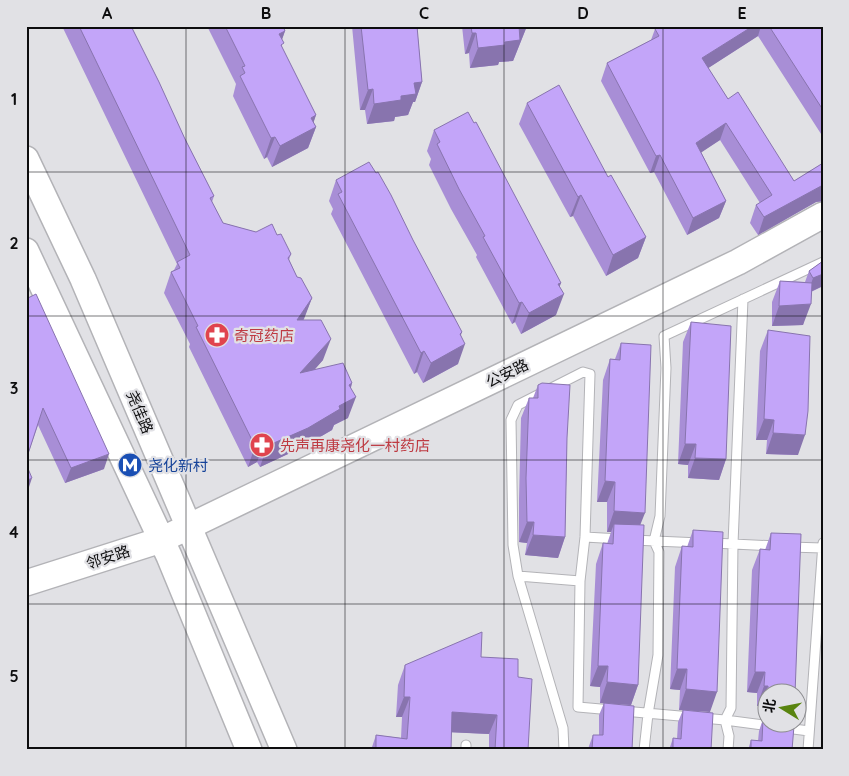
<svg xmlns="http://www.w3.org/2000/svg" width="849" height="776" font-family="Quicksand,'Noto Sans SC',sans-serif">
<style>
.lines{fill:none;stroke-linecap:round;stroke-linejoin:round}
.lane-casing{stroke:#b3b3b7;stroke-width:11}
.secondary-casing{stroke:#b3b3b7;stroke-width:28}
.lane{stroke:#fff;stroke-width:9}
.secondary{stroke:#fff;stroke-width:25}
.wall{fill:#a88ed6}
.shaded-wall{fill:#8874ae}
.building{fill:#c3a5f9;stroke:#8874ae}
.grid{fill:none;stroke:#0d0d0e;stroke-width:1;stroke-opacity:0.55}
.labels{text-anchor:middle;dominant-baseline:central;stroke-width:4.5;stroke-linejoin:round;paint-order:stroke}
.health-label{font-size:15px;fill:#be3a42;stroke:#e1e1e5;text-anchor:start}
.street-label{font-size:15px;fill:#0d0d0e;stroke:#e1e1e5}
.transit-label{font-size:15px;fill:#164399;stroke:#e1e1e5;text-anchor:start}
.neatline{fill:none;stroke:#0d0d0e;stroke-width:2}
.grid-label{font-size:16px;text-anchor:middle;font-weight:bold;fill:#0d0d0e}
</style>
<rect width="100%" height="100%" fill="#e1e1e5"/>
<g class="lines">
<defs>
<path id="lane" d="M585,537L620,539
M633,540L700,543
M713,543L777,546
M790,547L822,548
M518,576L580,581
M466,750V745
M564,750L563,728L518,576L513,545L511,420L518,405L583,372L590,374L585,537L580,581L578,707L725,720L809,731
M644,750L648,714L658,655L659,552L654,541L660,516L666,368L664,336L823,262
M728,750L729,736L725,720L731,708L733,544L743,299
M808,750L823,543"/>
<path id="secondary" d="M26,159L83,279L284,750
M26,251L169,556L249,750
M26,583L161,540L738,262L823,215"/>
</defs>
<use href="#lane" class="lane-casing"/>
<use href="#secondary" class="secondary-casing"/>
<use href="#lane" class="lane"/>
<use href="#secondary" class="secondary"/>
</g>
<path class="wall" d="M62,26H131L185,139L214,196L212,202L223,223L256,232L277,235L291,254L289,260L297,277L312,298L303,320L323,360L314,370L352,383L351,388L348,418L334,425L332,430L301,448L260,467L257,462L248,467L189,347L190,344L164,293L171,272L174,270L177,264Z
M207,26H283L285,31L282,39V48L316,115L313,123L316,127L308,148L272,167L267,157L264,159L233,96L236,84Z
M352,26H417L422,82L415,102H413L408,115L395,117L394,121L367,124L365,110H360Z
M462,26H527L513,61L499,62L498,65L470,68L469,53L465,54Z
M660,26H823V137L758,36L708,68L728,99L794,181L823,163V201L816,202L758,235L750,223L756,205L760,203L720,140L701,152L726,201L719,218L687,235L654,172L650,173L601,81L607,63L651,40L655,29Z
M527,103L608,177L646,237L638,258L606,276L573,216L570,217L519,124Z
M434,130L561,283L559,286L556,315L521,334L515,322L512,324L476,257L477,255L451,209L429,165L431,159L427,151Z
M376,173L461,336L458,364L423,383L417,372L414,374L331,214L333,209L329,201L336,180Z
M823,261V286L811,292L803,325L772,326V302L780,281L805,282L809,271Z
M26,299L104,469L65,483L38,425L26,460Z
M691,322L726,459L719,480L688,478V465L678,464L683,342Z
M768,330L798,455L766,454L767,440H756L760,351Z
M621,343L640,525L638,685L631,705L600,703V687L590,686L596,564L603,543L607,544L611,532H607V502H597L603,380L610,359H615Z
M538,385L567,438L565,537L558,558L525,555L527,543L519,542V499L521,418L529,398H533Z
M693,530L717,692L679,710L680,690L670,689L675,567L682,546L687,547Z
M771,533L795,694H766V719L760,718L761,706H757V693L747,692L752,570L760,549L765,550Z
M481,657L518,677L528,750H489V734L451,732V750H371L376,735L401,738L402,717H396L398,685L405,665Z
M604,703L632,750H588L589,746L593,735H599V715Z
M683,710L711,750H669L673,738L677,739L678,722Z
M763,719L792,750H748L751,740L758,741L759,731Z"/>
<path class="shaded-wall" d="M519,26H527L513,61L499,62L498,65L470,68L478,48Z
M753,26H761L758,36L696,76L702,58Z
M285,31L278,51L279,34Z
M472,33H476L469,53L465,54Z
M422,82L415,102H413L408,115L395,117L394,121L367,124L374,104L414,83Z
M373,89L365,110H360L368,90Z
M316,115L311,130L316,127L308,148L272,167L280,146L311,118Z
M726,123L720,140L690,160L696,143Z
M275,137L267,157L264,159L271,138Z
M660,155L654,172L650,173L656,156Z
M823,185V201L816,202L758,235L764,217Z
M581,195L573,216L570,217L578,197Z
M726,201L719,218L687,235L693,218Z
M646,237L638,258L606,276L613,255Z
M823,274V286L808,293L813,278Z
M561,283L555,299L564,294L556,315L521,334L529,313L558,284Z
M312,298L304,319L290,341L297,320Z
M522,302L515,322L512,324L519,303Z
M811,304L803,325L772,326L779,306Z
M462,332L456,349L465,344L458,364L423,383L431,363Z
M331,339L323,360L293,394L300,373Z
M424,351L417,372L414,374L421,353Z
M352,383L346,402L356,397L348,418L334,425L332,430L301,448L260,467L267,446L349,385Z
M764,419L774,420L767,440H756Z
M773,433L805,435L798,455L766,454Z
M265,441L257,462L248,467L255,446Z
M685,444H696L688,465L678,464Z
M109,454L104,469L65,483L71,468Z
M695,458L726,459L719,480L688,478Z
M32,478L27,493L26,494V481Z
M605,481L615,482L607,502H597Z
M614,511L645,513L637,533L614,524L611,532H607Z
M527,522H534L527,543L519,542Z
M533,535L565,537L558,558L525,555Z
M598,666H608L600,687L590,686Z
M677,669H687L680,690L670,689Z
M755,672H765L757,693L747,692Z
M607,682L638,685L631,705L600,703Z
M764,686H768L761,706H757Z
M686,689L717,692L710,712L679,710Z
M404,697H410L402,717H396Z
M766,700V719L760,718Z
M452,712L497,715L489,734L444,732Z"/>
<path class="building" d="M79,26H131L159,82L185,139L214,196L210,198L223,223L256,232L272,224L277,235L281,234L291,254L288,258L297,277L301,278L312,298L297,320H321L331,339L300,373L343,363L352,383L349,385L356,397L339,406L340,409L308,428L267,446L265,441L255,446L196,327L198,326L171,272L180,268L177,262L190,255Z
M225,26H283L285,31L279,34L284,43L281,45L316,115L311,118L316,127L280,146L275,137L271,138L240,76L245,73L242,67L245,66Z
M361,26H417L422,82L414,83L416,94L401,96V100L374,104L373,89L368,90Z
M471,26H520H519L520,40L505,42V45L478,48L476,33H472Z
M660,26H753L702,58L728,99L738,92L794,181L823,163V185L764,217L756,205L772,195L726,123L696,143L726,201L693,218L660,155L656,156L607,63L659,36L655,29Z
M769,26H823V110Z
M559,85L608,177L611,175L646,237L613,255L581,195L578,197L527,103Z
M468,112L474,123L476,122L561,283L558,284L564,294L529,313L522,302L519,303L483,237L485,236L459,189L437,144L440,142L434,130Z
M369,162L376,173L378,172L391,195L413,240L462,332L460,334L465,344L431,363L424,351L421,353L338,194L342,192L336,180Z
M823,261V274L813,278L809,271Z
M780,281L812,283L811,304L779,306Z
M36,294L109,454L71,468L43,408L29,451L26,458V299Z
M691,322L731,326L726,459L695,458L696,444H685Z
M768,330L810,336L808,411L805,435L773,433L774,420L764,419Z
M621,343L651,345L645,513L614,511L615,482L605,481L610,359L620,360Z
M542,383L570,385L567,438L565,537L533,535L534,522H527L526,478L529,398H538V385Z
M26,464L32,478L26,481Z
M614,524L644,525L638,685L607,682L608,666H598L603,543L613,544Z
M693,530L723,532L717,692L686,689L687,669H677L682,546L693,547Z
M771,533L801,534L795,694H768V686H764L765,672H755L760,549L770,550Z
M482,632L481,657L518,659V677L532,679L528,750H495L497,715L452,712L451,750H376V735L407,739L410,697H404L405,665Z
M604,703L634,706L632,750H592L593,735H603Z
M683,710L713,713L711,750H673V738L681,739Z
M763,719H766V724H791V726H794L792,750H751V740L762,741Z"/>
<path class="grid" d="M186,26V750M345,26V750M504,26V750M663,26V750M26,172H823M26,316H823M26,460H823M26,604H823"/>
<defs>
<symbol id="pharmacy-disc" viewBox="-11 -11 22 22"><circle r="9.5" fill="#e0444e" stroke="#e1e1e5"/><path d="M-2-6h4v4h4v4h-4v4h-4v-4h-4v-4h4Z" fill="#fff"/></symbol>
<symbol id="metro-disc" viewBox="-11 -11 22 22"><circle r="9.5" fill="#1a4fb4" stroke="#e1e1e5"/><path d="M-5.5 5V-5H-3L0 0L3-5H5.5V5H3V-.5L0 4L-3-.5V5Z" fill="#fff"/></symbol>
</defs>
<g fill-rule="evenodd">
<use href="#pharmacy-disc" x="203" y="321" width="28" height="28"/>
<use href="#pharmacy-disc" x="248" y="431" width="28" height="28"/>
<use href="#metro-disc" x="116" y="451" width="28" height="28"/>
</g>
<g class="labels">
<g class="health-label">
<text x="234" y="335">奇冠药店</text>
<text x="280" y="445">先声再康尧化一村药店</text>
</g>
<g class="street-label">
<text transform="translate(507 373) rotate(-26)">公安路</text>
<text transform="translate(140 412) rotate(67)">尧佳路</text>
<text transform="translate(108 557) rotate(-18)">邻安路</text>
</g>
<g class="transit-label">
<text x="148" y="465">尧化新村</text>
</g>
</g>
<rect width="849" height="776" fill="none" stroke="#e1e1e5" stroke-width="55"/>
<g transform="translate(782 708) rotate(280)"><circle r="24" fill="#e1e1e5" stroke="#8c8c8f"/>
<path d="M0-4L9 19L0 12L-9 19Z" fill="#59840f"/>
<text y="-8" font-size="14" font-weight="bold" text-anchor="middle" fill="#0d0d0e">北</text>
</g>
<rect x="28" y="28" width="794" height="720" class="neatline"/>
<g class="grid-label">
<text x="107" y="19">A</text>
<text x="266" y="19">B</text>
<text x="424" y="19">C</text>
<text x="583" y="19">D</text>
<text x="742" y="19">E</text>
<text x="14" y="105">1</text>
<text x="14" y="249">2</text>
<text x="14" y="394">3</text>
<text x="14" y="538">4</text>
<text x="14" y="682">5</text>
</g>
</svg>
